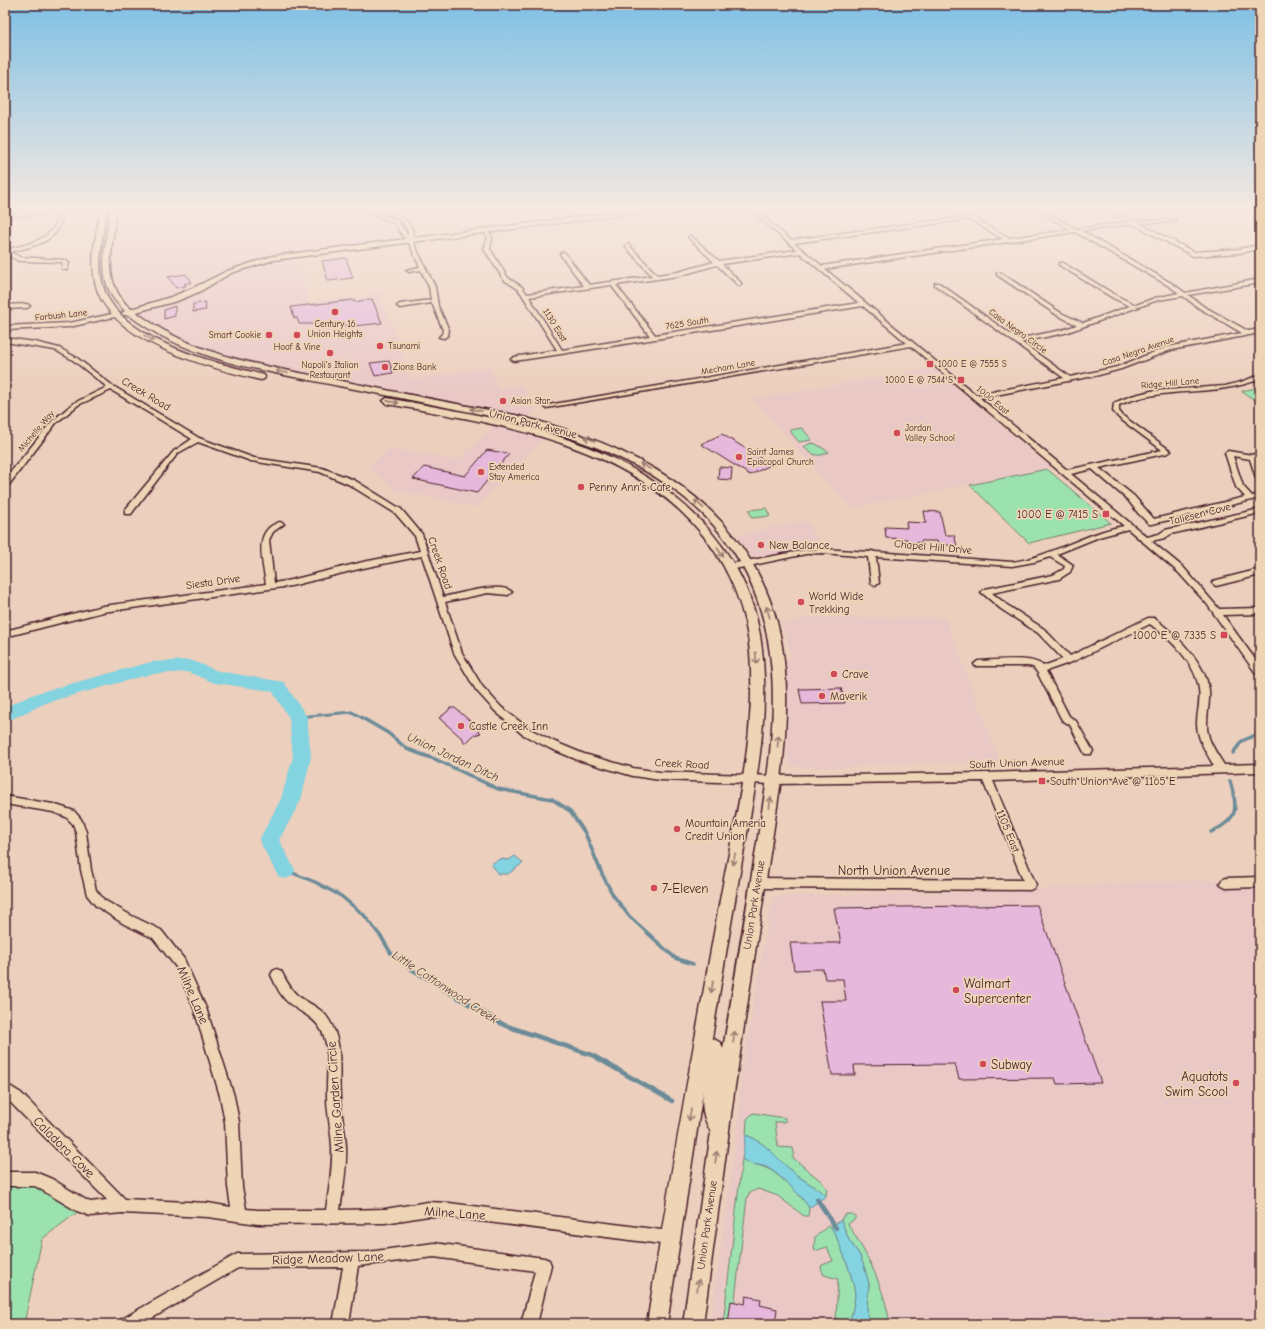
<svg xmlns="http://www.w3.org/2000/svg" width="1265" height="1329" font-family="'Comic Neue',sans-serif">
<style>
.built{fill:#eac8c6}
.green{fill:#9ce2af;stroke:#73806d}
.water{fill:#83d3e0;stroke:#6c8b98}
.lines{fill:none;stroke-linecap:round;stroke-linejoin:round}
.stream-far2{stroke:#6c8b98;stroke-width:3}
.stream-far1{stroke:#6c8b98;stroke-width:3.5}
.stream{stroke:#6c8b98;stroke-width:4.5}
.river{fill:#83d3e0;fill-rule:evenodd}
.building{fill:#e6b8dc;stroke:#4a1f2b}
.minor-casing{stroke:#4a1f2b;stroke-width:3}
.major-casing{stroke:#4a1f2b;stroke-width:3}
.minor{fill:#edd5b5;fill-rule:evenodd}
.major{fill:#edd5b5;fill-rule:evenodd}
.oneway{stroke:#9c7a70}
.poi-dot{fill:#d1495b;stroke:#edd5b5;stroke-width:1.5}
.labels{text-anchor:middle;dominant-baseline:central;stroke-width:3.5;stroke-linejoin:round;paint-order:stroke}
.far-street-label{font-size:9px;fill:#4a1f2b;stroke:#edd5b5}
.far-poi-label{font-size:9px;fill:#4a1f2b;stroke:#edd5b5;text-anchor:start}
.street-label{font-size:11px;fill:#4a1f2b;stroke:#edd5b5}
.poi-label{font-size:11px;fill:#4a1f2b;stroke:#edd5b5;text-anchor:start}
.water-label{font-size:12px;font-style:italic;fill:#533a46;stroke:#edd5b5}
.near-street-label{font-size:13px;fill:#4a1f2b;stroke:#edd5b5}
.near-poi-label{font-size:13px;fill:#4a1f2b;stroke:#edd5b5;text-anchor:start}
</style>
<rect width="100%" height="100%" fill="#eccfbd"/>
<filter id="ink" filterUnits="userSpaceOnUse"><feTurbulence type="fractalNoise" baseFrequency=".025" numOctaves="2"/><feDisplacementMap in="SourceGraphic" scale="8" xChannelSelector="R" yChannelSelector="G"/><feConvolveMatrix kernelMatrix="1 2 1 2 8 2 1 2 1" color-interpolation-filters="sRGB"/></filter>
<g filter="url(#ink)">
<path class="built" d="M120,209H358L389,219L394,224L400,235L394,238L283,254L256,260L216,274L178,294L136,305L131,303L126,298L119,285L115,272L117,239L120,234L121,221Z
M297,257L309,303L380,293L411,380L488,367L499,389L521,385L535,410L527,417L254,363L196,345L163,328L142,315L147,310L195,293L238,271L270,261Z
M933,368L1051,468L851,508L753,399Z
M497,422L544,438L476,507L397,491L369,468L389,448L458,460Z
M805,521L822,546L757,557L751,555L736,535Z
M806,618H945L1000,762L864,764L856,767H800L792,764L786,757L788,701L786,662L791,656L787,636L780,625Z
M1260,879V1324H710L738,1128L742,1069L770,912L775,899L784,896L1018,891L1115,883Z"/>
<path class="green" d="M1260,387V403L1242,392V391Z
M802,428L812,440L799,442L789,430Z
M811,443L816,444L829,452C819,458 811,455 804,447Z
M1047,469L1111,523L1029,543L970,485Z
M766,508L770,516L752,518L749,510Z
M753,1113L785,1118V1122H775L778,1147L793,1148L794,1153L792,1157L821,1181L827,1189L826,1196C816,1187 804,1181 794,1173C778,1160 766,1142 746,1135L747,1119Z
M742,1159C750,1165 757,1164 766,1168C776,1171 804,1198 809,1208L808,1216H804L778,1196L758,1189L749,1193L747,1198L732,1324H723Z
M5,1182L20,1183L47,1189L79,1211L42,1239L24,1324H5Z
M847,1214H852L857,1217L848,1224C868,1255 884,1287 890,1324H868L867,1306L869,1284L864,1266L859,1254L849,1240L841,1220L843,1216Z
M828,1226L831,1227C839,1240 855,1281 855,1296C854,1304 852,1313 850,1321L836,1319L838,1279L824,1275L821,1268L822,1265L833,1261L827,1247L815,1251L814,1249L815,1237Z"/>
<path class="water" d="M515,856L523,863L508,874H499L491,864L500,859L509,860Z
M746,1135C766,1142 778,1160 794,1173C804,1181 816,1187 826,1196L809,1208C804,1198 776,1171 766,1167C757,1164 750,1165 742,1159Z
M841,1220L849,1240L859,1254L864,1266L869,1284L867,1306L868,1324H858L850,1321C852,1313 854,1304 855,1296C855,1281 839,1240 831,1227Z"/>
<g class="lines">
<path class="stream-far2" d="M298,717L352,712L366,720"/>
<path class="stream-far1" d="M364,719L388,733L407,749L437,760L498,789L552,799L570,811L585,833L602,874L613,895L629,916L675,958L693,964
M1233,753L1242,741L1260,733
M1211,832C1239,819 1238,809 1230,781
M285,870L315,882L341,896L364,915L382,938L392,955L414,971L444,989"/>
<path class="stream" d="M442,988L504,1025L592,1055L672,1101
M817,1199L836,1228"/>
<path class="river" d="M190,660L218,671L284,682L307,717L311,757L301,800L279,840L295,870L292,876L285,879L278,876L259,840L281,799L293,757L289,718L272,691L215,683L188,672L151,674L48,702L5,722V707L37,693L151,662Z"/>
</g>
<path class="building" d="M346,258L353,278L328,281L322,261Z
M186,274L192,282L184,284L186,286L176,288L168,277Z
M372,299L382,323L345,327L344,324H299L297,318H294L291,307L353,300L354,302Z
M205,302L206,310L193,312V304Z
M175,306V316L164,319V310Z
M389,361L393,373L375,376L370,363Z
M722,434L764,460L779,461L750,475L701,444Z
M487,450L509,454L477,493L413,479L424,467L465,476Z
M719,467L732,468L731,480L718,479Z
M924,511L940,512L945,535H954L957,546L938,544L937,541H921V543L907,542V539L886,538L885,527L907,528L906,522L926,523Z
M841,688L845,703L802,704L799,689Z
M450,708H455L469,720L472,725L481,733L474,735L465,744L463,739L439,718L447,712Z
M1037,905L1101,1083L1057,1084L1055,1078L959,1079L955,1064L854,1065L855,1075H832L820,1001H846L843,979H825L823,969L794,970L790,943H841L834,908Z
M746,1296L761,1299L760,1305L777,1309L775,1324H728L731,1301L745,1304Z"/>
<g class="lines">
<defs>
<path id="minor" d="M59,209H71L62,211C62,216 61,222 59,227C51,244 26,248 10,252L20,257L65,260L69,263L67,270L62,269L63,264L62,262L19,261L5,254V250C20,246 45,242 54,227C57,223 57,217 57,212L5,217V215Z
M361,209H366L397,220L408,236C409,224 399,221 392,215L396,214C407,221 415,225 412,240L435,287L438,306L449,330L448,335L444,338L439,337L442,334L443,330L432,303L400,308L397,306L400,304L431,300L429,287L421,270L409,272L406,270L420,267L408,241L403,236L393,222Z
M749,209H753L791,240L970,216L1009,238L1071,230L1036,209H1041L1076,229L1129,222L1117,216V214H1119L1134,221L1176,220V221L1174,222L1139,223L1194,252L1239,249L1260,245V249L1239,253L1193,256L1133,224L1081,231L1173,284L1185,293L1260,279V283L1188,295L1203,306L1248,331L1260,329V333L1171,350L1121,369L1099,375L980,398L1067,470L1162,450L1119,418L1113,411L1114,403L1131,396L1151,391L1225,386L1241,382L1260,375V379C1212,398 1166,385 1119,405V411L1123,416L1171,451L1168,453L1099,468L1134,496L1154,519L1245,497L1236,487L1225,453L1228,451L1252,455L1260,452V456L1257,458L1260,468V480L1256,478L1250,459L1233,456L1243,486L1252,496L1260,494V498L1152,524H1149L1138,513L1128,500L1092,469L1071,474L1147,537L1159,534L1165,530L1260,509V513L1171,534L1165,538L1151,541L1184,568L1219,609L1260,608V614L1223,615L1260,666V676L1257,675L1207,604L1178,572L1128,529L1099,537L1057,554L1073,565L1070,572L1059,579L992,593L1007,605L1044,629L1070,656L1148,618H1154C1176,635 1205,661 1209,690C1210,701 1207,712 1207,723C1206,739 1216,752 1224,765L1260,764V772L993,781L1036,885L1034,888L1030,890L757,888L753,886L751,883L753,880L757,878L1023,880L983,781L774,784L660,780L633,776L578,760L549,748L522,734L495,711L476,690L454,653L422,556L363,568L291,586L103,612L5,637V631L103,606L266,584C263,562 252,530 280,522L284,524L273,532L269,540L274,583L291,580L363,562L420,551L415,536L395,513L348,484L320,472L251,461L198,442L178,453L131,514H125V510L174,451L192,439L111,390L78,405L56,423L8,486H5V479L52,421L74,403L107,387L73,360L55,350L5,342V338L35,342L59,348L77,358L113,386L199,438L254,458L322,468L354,480L401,509L422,534L443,597C458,594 501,581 512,592L508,595L488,593L445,602L462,653L482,686L501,707L528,728L555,742L584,754L633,768L660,772L774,776L986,773L1214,766C1206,752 1197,739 1197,723C1197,712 1201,701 1199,689C1196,663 1170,639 1150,624L1072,662L1046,671L1069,716L1076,721L1093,751L1091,754H1085L1070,725L1062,720L1037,672L1033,667L1028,666H975L974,664L978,661C994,661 1032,655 1043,666L1063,659L1038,633L1001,609L981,592L985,589L1053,575L1064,569L1065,566L1050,557L1034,562L1012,566L876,557L879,583L875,586L871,583L868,557L823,553L806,554L730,570L727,569L726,567L730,564L806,550L823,549L869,552L872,551L875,552L1012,562C1051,557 1084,533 1124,526L911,346L546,408L545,407L548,405L907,343L863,306L561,354L514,361L511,359L514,357L557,350L521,293L518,289L504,280L484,249L488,238L483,229H487L492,238L490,249L508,278L522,287L527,294L584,286L560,254L563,252L565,253L589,285L652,276L626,247V245L628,244L657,275L678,272L714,262L689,238V236H691L719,261L797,250ZM969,219L1003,239L822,266L794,243ZM1075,232L1169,286L1179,293L1155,298L1136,305L1117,296L1063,263H1059V265L1113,298L1130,306L1083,323L1061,313L1001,273H997V275L1057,315L1077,325L1062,330L1017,339L939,283H935V285L1064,378L976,395L825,269ZM800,253L859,303L655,335L616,285L678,276L717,265L739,286L741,285V283L722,264ZM611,285L650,336L562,350L529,297ZM1183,296L1199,308L1242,333L1167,347L1117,367L1070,377L1021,342L1065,333L1158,300Z
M5,305L27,304L30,306L27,308L5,309Z
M117,313L119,314V316L69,327L5,330V326L69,323Z
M1260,569V575L1216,586L1212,583L1213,581Z
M5,796L53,804L74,811L81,819L86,832L91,870L96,890L104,900L132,916L161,930L184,959L206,1008L234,1096L239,1122L242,1187L246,1209L258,1210H326C329,1189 333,1167 332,1146C331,1129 327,1113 327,1097C326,1075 332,1047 320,1028C313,1016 299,1012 289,1003C280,996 276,985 271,975L273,971L277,969L281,971C286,980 290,989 298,996C309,1004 322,1008 329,1020C344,1043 338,1071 340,1097C341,1114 345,1130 346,1146C347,1167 343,1189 340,1210L385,1209L428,1202L449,1203L669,1231L674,1233L676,1238L674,1243L669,1245L449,1217L428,1216L385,1223L258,1224L208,1217L122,1213L90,1216L77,1211L35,1186H5V1172H35L52,1179L86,1200L90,1202L107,1200L11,1103L5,1098V1083L21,1093L125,1199L208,1203L231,1207L228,1187L225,1122L220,1096L194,1008L176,967L153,938L124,924L96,906L87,895L81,870L76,832L73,824L66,817L53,812L5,804Z
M1260,877V887L1226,888L1222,886L1220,883L1222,880L1226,878Z
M434,1243L544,1258L549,1260L551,1265L537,1324H521L535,1271L434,1257L358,1266L349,1324H333L343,1267L238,1268L142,1324H119L122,1319L237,1254L368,1252Z"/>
<path id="major" d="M100,209H106C104,232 97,258 102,282C114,340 216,363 264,375L265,377L264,379L261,380C210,368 107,342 95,282C90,258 97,232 100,209Z
M110,209H116C114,245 99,281 131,309L171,297L193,288L227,271L273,256L641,209H656L653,211L274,260L231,273L199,292L177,301L136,312C195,358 271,367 342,381C399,393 457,404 515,415C626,443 736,494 774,612C791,666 787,725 781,780L734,1093L703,1324H683L711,1132C703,1118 701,1107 703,1091L667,1324H647C668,1186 693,1049 718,911C733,826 757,739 750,652C746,611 731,572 706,539C632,443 499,424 387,404L383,401L387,398C457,411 531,422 597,451C676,485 745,547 760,635C772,708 756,784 743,855C732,916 722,977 712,1038L721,1043L723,1049C735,980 746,911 757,843C766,787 776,730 772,673C761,519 651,456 514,421C456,409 397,397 339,386C266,371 189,361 129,315H123L122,313L125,311C120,306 114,300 111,294C97,268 108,237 110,209Z"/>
</defs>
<use href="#minor" class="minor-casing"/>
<use href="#major" class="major-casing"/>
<use href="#minor" class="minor"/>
<use href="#major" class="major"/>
</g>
<defs><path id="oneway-shaft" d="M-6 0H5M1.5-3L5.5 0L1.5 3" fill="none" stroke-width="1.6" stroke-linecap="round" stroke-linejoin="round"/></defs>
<g class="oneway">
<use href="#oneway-shaft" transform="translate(149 338) rotate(30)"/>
<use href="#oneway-shaft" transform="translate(282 372) rotate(-169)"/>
<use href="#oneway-shaft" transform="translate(393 402) rotate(11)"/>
<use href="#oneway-shaft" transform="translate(476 410) rotate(-169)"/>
<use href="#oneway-shaft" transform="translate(590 439) rotate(-159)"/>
<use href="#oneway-shaft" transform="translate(645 466) rotate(-150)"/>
<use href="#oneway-shaft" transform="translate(699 504) rotate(-137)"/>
<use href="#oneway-shaft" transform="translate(720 552) rotate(56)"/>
<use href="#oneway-shaft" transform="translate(768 612) rotate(-107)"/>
<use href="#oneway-shaft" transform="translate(756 658) rotate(86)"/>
<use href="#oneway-shaft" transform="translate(778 741) rotate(-86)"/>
<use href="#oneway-shaft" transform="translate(770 803) rotate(-81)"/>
<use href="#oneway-shaft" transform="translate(734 859) rotate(101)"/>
<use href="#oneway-shaft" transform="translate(712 987) rotate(100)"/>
<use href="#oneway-shaft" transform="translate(734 1037) rotate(-81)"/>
<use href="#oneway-shaft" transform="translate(690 1115) rotate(100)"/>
<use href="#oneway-shaft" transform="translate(716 1157) rotate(-82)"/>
<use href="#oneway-shaft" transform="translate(698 1285) rotate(-82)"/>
</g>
</g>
<linearGradient id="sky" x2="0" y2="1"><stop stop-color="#7fc0e5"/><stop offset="0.53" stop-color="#f6e9e1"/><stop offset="1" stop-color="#f6e9e1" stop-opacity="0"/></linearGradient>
<rect width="1265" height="395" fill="url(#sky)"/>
<g class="poi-dot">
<circle cx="335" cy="312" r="4"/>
<circle cx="269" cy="335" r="4"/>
<circle cx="297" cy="335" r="4"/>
<circle cx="380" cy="346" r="4"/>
<circle cx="330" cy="353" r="4"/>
<rect x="926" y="360" width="8" height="8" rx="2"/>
<circle cx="385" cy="367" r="4"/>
<rect x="957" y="376" width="8" height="8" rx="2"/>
<circle cx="503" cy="401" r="4"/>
<circle cx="897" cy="433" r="4"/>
<circle cx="739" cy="457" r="4"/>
<circle cx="481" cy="472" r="4"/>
<circle cx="581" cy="487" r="4"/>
<rect x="1102" y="510" width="8" height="8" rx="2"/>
<circle cx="761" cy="545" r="4"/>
<circle cx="801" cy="602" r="4"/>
<rect x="1220" y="631" width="8" height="8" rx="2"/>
<circle cx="834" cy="674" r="4"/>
<circle cx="822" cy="696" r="4"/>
<circle cx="461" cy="726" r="4"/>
<rect x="1038" y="777" width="8" height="8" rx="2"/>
<circle cx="677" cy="829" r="4"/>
<circle cx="654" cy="888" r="4"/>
<circle cx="956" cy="990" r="4"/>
<circle cx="983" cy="1064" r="4"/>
<circle cx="1236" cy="1083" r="4"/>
</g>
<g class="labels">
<g class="far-street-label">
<text transform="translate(61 315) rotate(-6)">Forbush Lane</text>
<text transform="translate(687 323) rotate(-9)">7625 South</text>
<text transform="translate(555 325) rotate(58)">1130 East</text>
<text transform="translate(1018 331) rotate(36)">Casa Negra Circle</text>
<text transform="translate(1138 351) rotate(-19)">Casa Negra Avenue</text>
<text transform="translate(728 367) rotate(-10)">Mecham Lane</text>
<text transform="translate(1170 383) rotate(-5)">Ridge Hill Lane</text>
<text transform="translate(993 400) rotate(40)">1000 East</text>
<text transform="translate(36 431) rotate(-50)">Michelle Way</text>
</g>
<g class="far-poi-label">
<text x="335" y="324" text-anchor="middle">Century 16<tspan x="335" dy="10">Union Heights</tspan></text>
<text x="261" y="335" text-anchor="end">Smart Cookie</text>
<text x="388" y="346">Tsunami</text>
<text x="297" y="347" text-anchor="middle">Hoof &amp; Vine</text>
<text x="938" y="364">1000 E @ 7555 S</text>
<text x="330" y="365" text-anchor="middle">Napoli's Italian<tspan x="330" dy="10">Restaurant</tspan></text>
<text x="393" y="367">Zions Bank</text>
<text x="953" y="380" text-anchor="end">1000 E @ 7544 S</text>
<text x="511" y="401">Asian Star</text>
<text x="905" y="428">Jordan<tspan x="905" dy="10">Valley School</tspan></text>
<text x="747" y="452">Saint James<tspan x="747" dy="10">Episcopal Church</tspan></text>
<text x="489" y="467">Extended<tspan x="489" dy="10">Stay America</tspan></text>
</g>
<g class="street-label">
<text transform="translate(146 394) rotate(31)">Creek Road</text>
<text transform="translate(533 424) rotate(14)">Union Park Avenue</text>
<text transform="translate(1200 514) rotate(-14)">Taliesen Cove</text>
<text transform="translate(933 547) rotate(5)">Chapel Hill Drive</text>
<text transform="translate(440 563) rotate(71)">Creek Road</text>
<text transform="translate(213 582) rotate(-8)">Siesta Drive</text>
<text transform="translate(1017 763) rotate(-2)">South Union Avenue</text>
<text transform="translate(682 764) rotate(3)">Creek Road</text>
<text transform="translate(1008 831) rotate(68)">1105 East</text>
<text transform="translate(754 905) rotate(-81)">Union Park Avenue</text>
<text transform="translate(707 1225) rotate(-82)">Union Park Avenue</text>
</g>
<g class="poi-label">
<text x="589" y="487">Penny Ann's Cafe</text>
<text x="1098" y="514" text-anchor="end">1000 E @ 7415 S</text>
<text x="769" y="545">New Balance</text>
<text x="809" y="596">World Wide<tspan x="809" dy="13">Trekking</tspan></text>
<text x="1216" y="635" text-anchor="end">1000 E @ 7335 S</text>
<text x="842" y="674">Crave</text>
<text x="830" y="696">Maverik</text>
<text x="469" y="726">Castle Creek Inn</text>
<text x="1050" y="781">South Union Ave @ 1165 E</text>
<text x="685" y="823">Mountain Ameria<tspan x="685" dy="13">Credit Union</tspan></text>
</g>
<g class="water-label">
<text transform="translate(453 757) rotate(25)">Union Jordan Ditch</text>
<text transform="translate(445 987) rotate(33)">Little Cottonwood Creek</text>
</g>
<g class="near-street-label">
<text x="894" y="870">North Union Avenue</text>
<text transform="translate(193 995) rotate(67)">Milne Lane</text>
<text transform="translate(335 1097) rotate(-94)">Milne Garden Circle</text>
<text transform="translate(64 1147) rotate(45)">Caladora Cove</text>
<text transform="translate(455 1213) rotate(4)">Milne Lane</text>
<text transform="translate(328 1258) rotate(-2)">Ridge Meadow Lane</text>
</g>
<g class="near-poi-label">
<text x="662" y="888">7-Eleven</text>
<text x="964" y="983">Walmart<tspan x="964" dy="15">Supercenter</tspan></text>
<text x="991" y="1064">Subway</text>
<text x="1228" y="1076" text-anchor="end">Aquatots<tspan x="1228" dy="15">Swim Scool</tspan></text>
</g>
</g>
<rect width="1265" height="1329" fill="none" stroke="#edd5b5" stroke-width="20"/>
<rect x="10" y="10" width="1245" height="1309" fill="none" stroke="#4a1f2b" stroke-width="1.5" filter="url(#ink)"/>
</svg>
